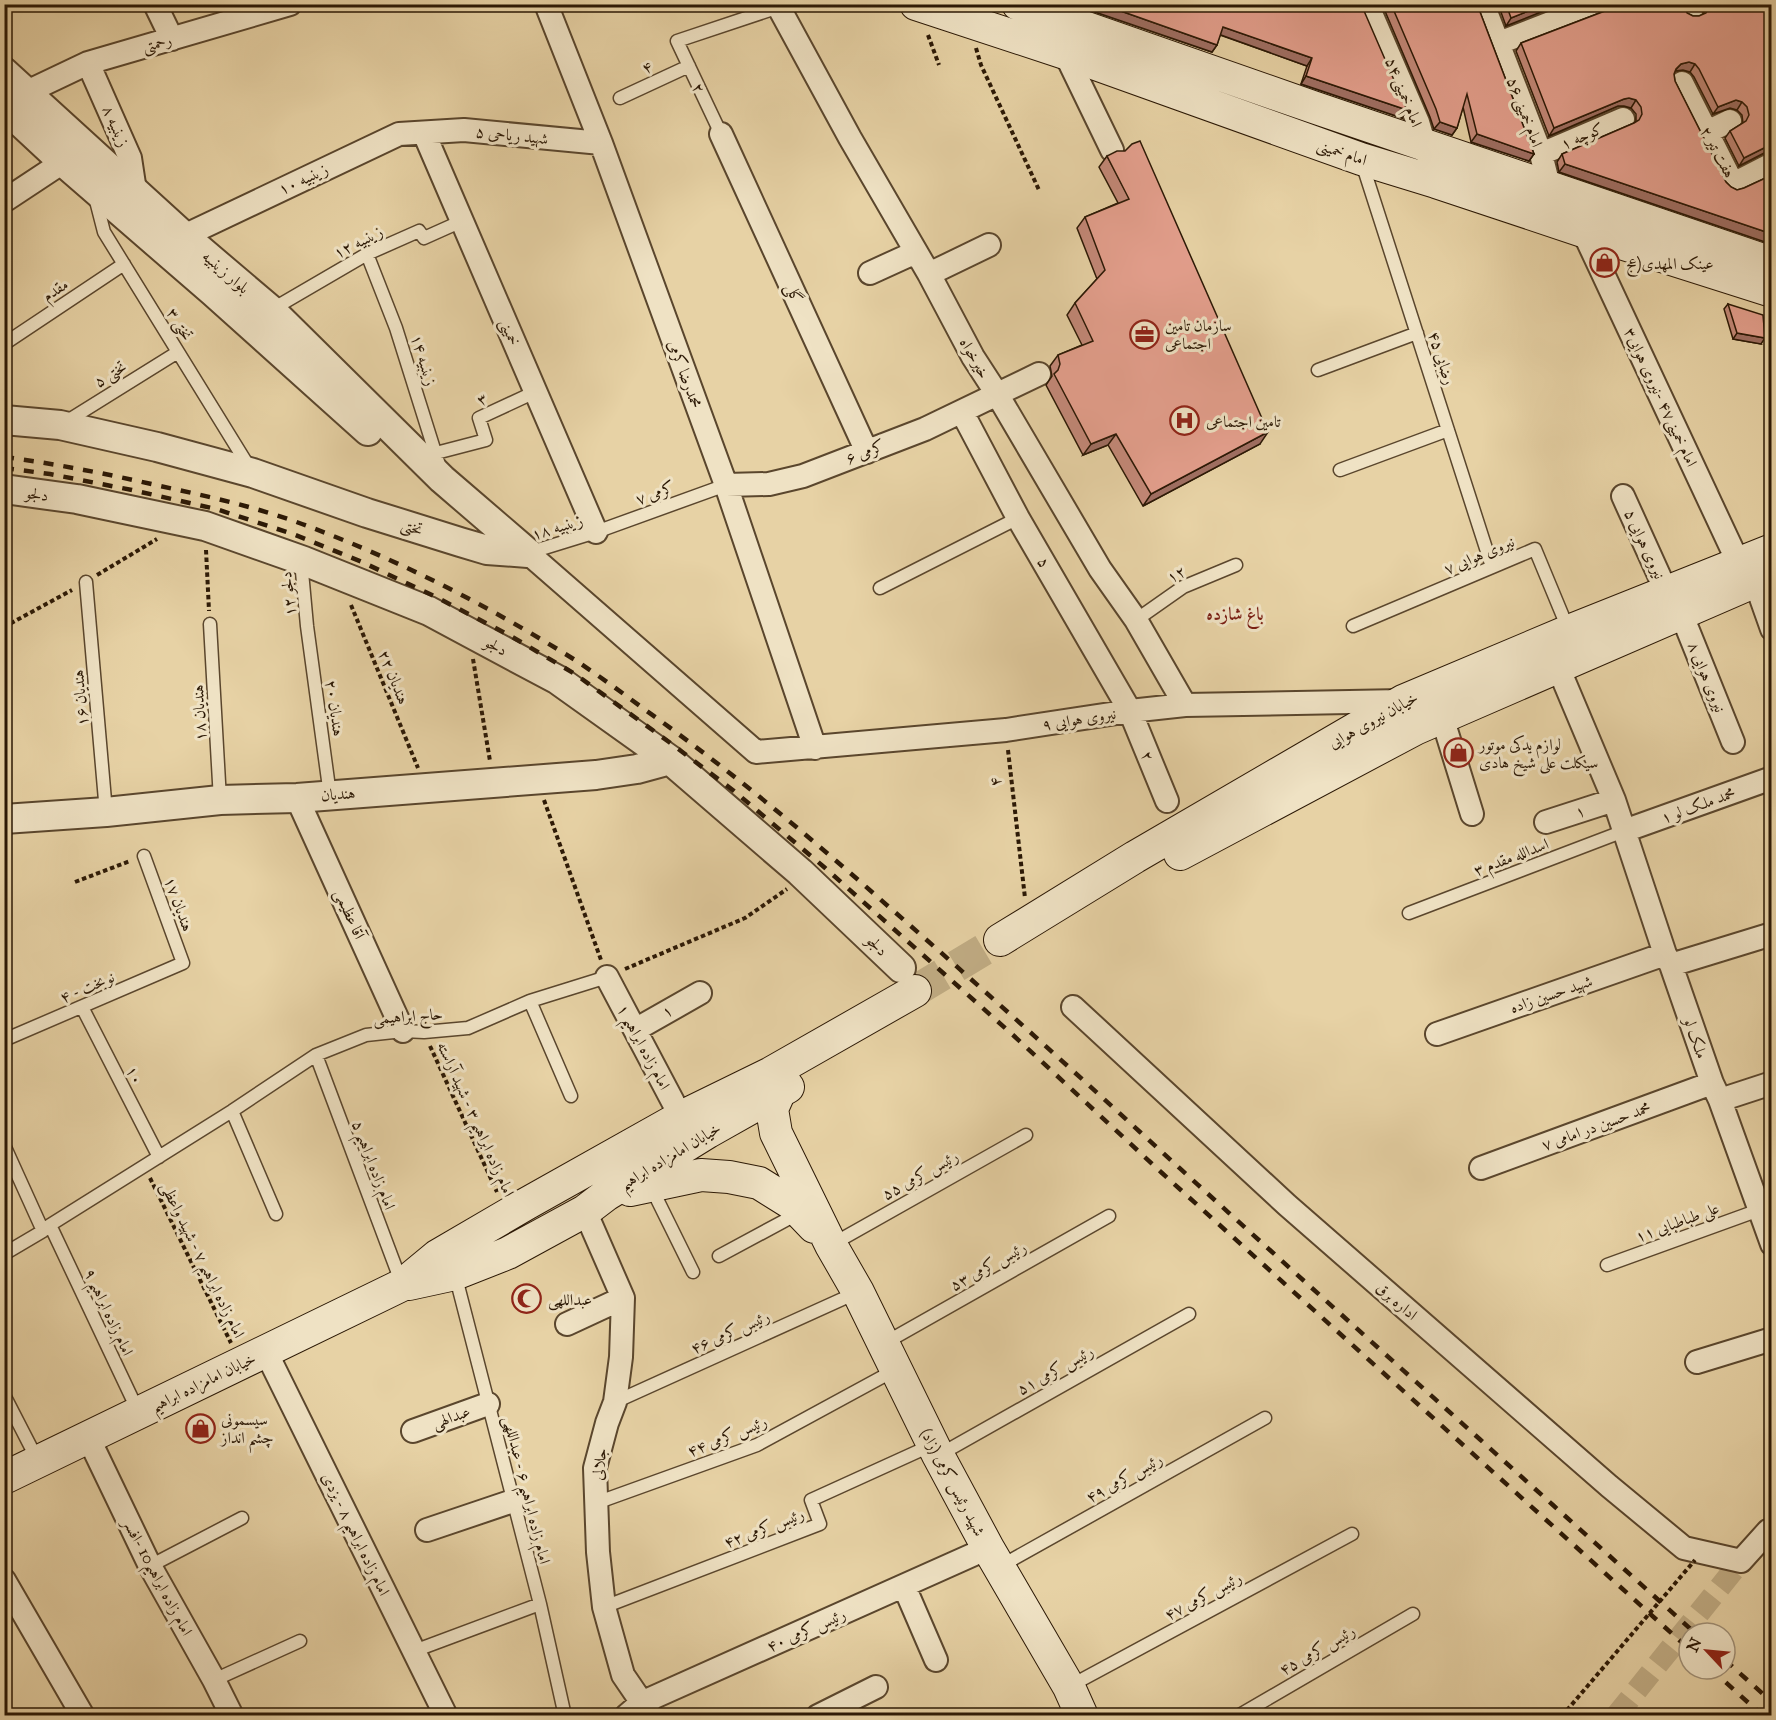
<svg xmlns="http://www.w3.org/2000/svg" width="1776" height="1720" font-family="'IM FELL Great Primer',Amiri,serif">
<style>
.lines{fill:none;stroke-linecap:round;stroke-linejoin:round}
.minor-tunnel{stroke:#c1ad85;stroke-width:22;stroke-dasharray:22 11;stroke-linecap:butt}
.secondary-tunnel{stroke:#c1ad85;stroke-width:32;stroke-dasharray:32 16;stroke-linecap:butt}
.service-casing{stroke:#5a462d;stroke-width:15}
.minor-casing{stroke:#5a462d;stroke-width:26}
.tertiary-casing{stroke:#5a462d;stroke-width:32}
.secondary-casing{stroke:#2b1805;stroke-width:34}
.path{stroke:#2b1805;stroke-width:4;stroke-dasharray:4.5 3;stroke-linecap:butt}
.service{stroke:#efe2c4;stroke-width:12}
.minor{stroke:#efe2c4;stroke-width:22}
.tertiary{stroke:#efe2c4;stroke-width:28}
.secondary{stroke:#efe2c4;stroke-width:32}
.rail{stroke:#2b1805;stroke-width:4.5;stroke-dasharray:10 10;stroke-linecap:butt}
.path-bridge{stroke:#2b1805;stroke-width:4;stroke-dasharray:4.5 3;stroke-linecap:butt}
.wall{fill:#c48979;stroke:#2b1805;stroke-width:1.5}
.shaded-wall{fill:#a06f63;stroke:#2b1805;stroke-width:1.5}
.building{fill:#e49f8d;stroke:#2b1805;stroke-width:1.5}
.labels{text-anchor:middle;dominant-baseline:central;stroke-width:6;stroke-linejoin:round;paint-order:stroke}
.street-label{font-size:16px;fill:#2b1805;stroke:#efe2c4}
.poi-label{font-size:16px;fill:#2b1805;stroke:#efe2c4;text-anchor:start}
.neighbourhood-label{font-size:18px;font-weight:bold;fill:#7a1f14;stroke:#efe2c4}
</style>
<rect width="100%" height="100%" fill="#e7d2a5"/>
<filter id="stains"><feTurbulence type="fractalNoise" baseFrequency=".00333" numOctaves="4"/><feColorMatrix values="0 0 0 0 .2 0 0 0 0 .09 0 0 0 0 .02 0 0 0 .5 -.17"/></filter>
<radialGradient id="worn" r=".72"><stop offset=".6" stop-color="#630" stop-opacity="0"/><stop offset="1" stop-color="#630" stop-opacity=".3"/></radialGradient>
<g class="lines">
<path class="minor-tunnel" d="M1616,1716L1741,1561"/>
<path class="secondary-tunnel" d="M915,991L1000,940"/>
<defs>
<path id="service" d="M620,98L689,66
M721,134L677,41L779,7
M1362,163L1492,567
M95,197L104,232L249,467
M367,254L396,328L440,468
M271,310L367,254L419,231L424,238L462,221
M4,344L124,264
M1318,370L1417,333
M64,423L178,352
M436,453L486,440L479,418L535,392
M1340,470L1448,430
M528,553L596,532L726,485
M301,561L307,626L330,795
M86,582L106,812
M880,588L1018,518
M1136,620L1183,587L1236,565
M210,624L220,800
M1353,626L1535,549L1569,631
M1409,913L1624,831
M530,1001L571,1096
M82,1007L159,1157
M4,1040L183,963L144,856
M316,1055L402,1284
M232,1111L276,1214
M4,1145L43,1231
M651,1187L693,1272
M50,1225L138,1411
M831,1245L1026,1135
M4,1254L43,1231L50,1225L232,1111L316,1055L366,1035L403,1031L424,1032L468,1028L530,1001L607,977
M719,1256L799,1213
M1607,1265L1759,1210
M455,1274L540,1604L565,1716
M883,1344L1109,1216
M4,1395L38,1461
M615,1402L858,1292
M939,1455L1189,1314
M596,1503L757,1445L895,1370
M150,1566L242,1518
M999,1567L1265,1418
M604,1607L820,1524L811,1500L932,1445
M414,1651L540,1604
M214,1680L300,1641
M1070,1686L1352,1534
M1238,1716L1413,1614"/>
<path id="minor" d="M155,4L172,39
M546,4L601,143L726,485L815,748
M777,4L850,138L929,274L973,357L997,394L1100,569L1136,620L1185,705
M1076,4L1079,11L1065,53L1112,150
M1367,4L1418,122L1428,156
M1483,4L1541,154L1552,198
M1689,4L1691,11
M1499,43L1599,4
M88,63L130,158L135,191
M1682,83L1733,184L1772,164
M27,92L88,63L290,4
M1707,132L1730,121
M424,133L596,532
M721,134L867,452
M1541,154L1623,119
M4,201L63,162
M1583,231L1739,564
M184,236L399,134L464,130L601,143
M870,273L916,252
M929,274L989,245
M962,412L1018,518L1130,711L1167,801
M726,485L769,484L803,476L925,429L1039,374
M1623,496L1667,593
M528,553L756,752L1006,730L1130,711L1185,705L1402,701
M1755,581L1772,629
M1681,613L1733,742
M1558,667L1614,800L1665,954L1671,965L1712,1083L1720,1100L1772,1244
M1442,717L1472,814
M297,798L403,1031
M1546,822L1614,800
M1624,831L1772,778
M1671,965L1772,934
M607,977L681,1117
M1073,1007L1287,1205L1609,1486L1684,1548L1741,1561L1768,1531L1772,1534
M635,1030L700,993
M1437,1034L1665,954
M1720,1100L1772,1083
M1481,1168L1712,1083
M585,1211L623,1298L621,1357L615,1402L607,1423L595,1468L598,1552L604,1607L623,1675L651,1716
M567,1324L623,1298
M266,1352L446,1716
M1697,1362L1772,1339
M413,1431L488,1404
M88,1437L150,1566L214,1680L232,1716
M427,1530L513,1501
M4,1580L83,1716
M904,1586L936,1660
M626,1716L641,1703L988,1548
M818,1716L876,1687"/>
<path id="tertiary" d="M4,72L184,236L271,310L442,479L528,553
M4,107L63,162L213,292L368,431
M4,420L60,425L157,447L253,473L367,513L460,542L487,550L528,553
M4,489L77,499L205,526L304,561L429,611L558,680L670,760L800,872L901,968
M4,819L106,812L220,800L297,798L596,775L637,769L670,760"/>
<path id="secondary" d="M916,4L1065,53L1361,159L1436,182L1583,231L1772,291
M1018,4L1313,107L1772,263
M1180,854L1415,729L1772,574
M1000,940L1135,857L1403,701L1569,631L1772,550
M780,1091L772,1109L776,1133L831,1245L858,1292L938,1455L988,1548L1069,1687L1082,1716
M630,1190L701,1175L729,1177L759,1183L791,1203L814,1227
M409,1284L455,1274L508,1253L585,1211L606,1195L708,1132L788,1087
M4,1478L402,1285L437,1256L526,1204L681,1117L771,1073L915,991"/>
</defs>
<use href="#service" class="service-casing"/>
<use href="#minor" class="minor-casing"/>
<use href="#tertiary" class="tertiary-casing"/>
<use href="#secondary" class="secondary-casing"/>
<path class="path" d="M928,35L939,65
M976,48L981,65L1039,190
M206,550L209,611
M97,575L157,539
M351,605L418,768
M4,627L72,590
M473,659L490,761
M1008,750L1025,898
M544,800L601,960
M75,882L130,861
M625,969L745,918L787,889
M430,1046L497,1192
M150,1178L231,1343
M1543,1716L1554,1710L1559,1716"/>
<use href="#service" class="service"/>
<use href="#minor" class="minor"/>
<use href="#tertiary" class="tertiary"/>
<use href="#secondary" class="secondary"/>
<path class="rail" d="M4,457C57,464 108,474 160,486C207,496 256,507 302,524C397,559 489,606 575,660C598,675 621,692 644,709C730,770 810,837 889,907C974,981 1057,1056 1140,1132C1324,1300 1510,1466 1695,1633
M4,468L50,474L132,490L216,509L293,534L362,562L434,596L509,635L575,674L669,742L734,791L824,867L1013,1035L1162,1173L1689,1649
M1725,1660L1772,1702
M1711,1669L1763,1716"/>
<path class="path-bridge" d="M1562,1716L1695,1560"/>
</g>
<path class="wall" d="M1090,4H1361L1402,118L1301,84L1307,66L1220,35L1217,45L1212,52L1092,11Z
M1382,4H1477L1534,154L1529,161L1471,142L1463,107L1457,128L1452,135L1434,129L1430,117Z
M1498,4H1561L1506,26Z
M1612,4H1683L1687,13L1693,16H1699L1704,14V8L1703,4H1772V151L1766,152L1739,166L1725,138L1730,131L1743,123L1742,115L1737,110L1730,108L1713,114L1694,77L1690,72L1683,70L1675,71L1674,74L1675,81L1726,182L1731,187L1737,190L1744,188L1772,175V240L1768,243L1559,172L1557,162L1562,154L1634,123L1636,121V114L1631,108L1624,106H1618L1549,136L1516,51L1521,43L1610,9L1612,7Z
M1107,156L1260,444L1143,506L1108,445L1083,455L1046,385L1052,376L1050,366L1058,355L1082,345L1067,315L1075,303L1097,279L1077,228L1085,217L1118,203L1099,167Z
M1728,304L1761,344L1733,339L1724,309Z"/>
<path class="shaded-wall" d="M1096,4H1101L1217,45L1212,52L1092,11Z
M1546,4H1561L1506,26L1511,18Z
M1223,27L1312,58L1307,66L1218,34Z
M1689,62L1695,64L1690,72L1683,70L1675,71L1670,76L1681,64Z
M1306,76L1407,110L1402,118L1301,84Z
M1629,98L1636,100L1631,108L1624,106H1618L1549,136L1554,128L1624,99Z
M1736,100L1742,102L1737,110L1730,108L1713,114L1718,107Z
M1440,122L1457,128L1452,135L1434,129Z
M1477,134L1534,154L1529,161L1471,142Z
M1772,144V151L1766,152L1739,166L1744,158Z
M1565,164L1772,234V240L1768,243L1559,172Z
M1737,333L1765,338L1761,344L1733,339Z
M1268,432L1260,444L1143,506L1151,494Z
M1116,434L1108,445L1083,455L1091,444Z"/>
<path class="building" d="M1101,4H1361L1407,110L1306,76L1312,58L1223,27L1217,45Z
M1391,4H1477L1534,154L1477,134L1467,94L1457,128L1440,122L1436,109Z
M1506,4H1546L1511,18Z
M1615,4H1683L1687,13L1693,16H1699L1706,13L1709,7V4H1772V144L1744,158L1730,131L1746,121L1749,115L1747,107L1742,102L1736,100L1718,107L1699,69L1695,64L1689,62L1681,64L1676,69L1674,74L1675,81L1726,182L1731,187L1737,190L1744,188L1772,175V234L1565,164L1562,154L1634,123L1639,120L1642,114L1641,107L1636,100L1629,98L1624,99L1554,128L1521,43L1610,9Z
M1140,141L1268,432L1151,494L1116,434L1091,444L1054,374L1058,370L1060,364L1058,355L1093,341L1075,303L1105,270L1085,217L1129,199L1107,156L1117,151H1125L1132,144Z
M1728,304L1763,315L1765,338L1737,333Z"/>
<defs>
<symbol id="shop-ring" viewBox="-11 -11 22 22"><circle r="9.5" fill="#efe2c4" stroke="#8f2418" stroke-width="1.5"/><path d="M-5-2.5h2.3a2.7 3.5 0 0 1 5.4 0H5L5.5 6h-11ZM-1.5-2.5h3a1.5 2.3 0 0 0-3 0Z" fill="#8f2418"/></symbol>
<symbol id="office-ring" viewBox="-11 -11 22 22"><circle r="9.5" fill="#efe2c4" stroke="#8f2418" stroke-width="1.5"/><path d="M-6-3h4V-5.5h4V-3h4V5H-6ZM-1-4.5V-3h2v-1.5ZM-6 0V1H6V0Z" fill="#8f2418"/></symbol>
<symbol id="hospital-ring" viewBox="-11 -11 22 22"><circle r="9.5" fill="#efe2c4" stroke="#8f2418" stroke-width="1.5"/><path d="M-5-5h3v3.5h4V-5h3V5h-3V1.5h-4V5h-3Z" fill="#8f2418"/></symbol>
<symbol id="mosque-ring" viewBox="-11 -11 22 22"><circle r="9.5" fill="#efe2c4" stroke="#8f2418" stroke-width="1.5"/><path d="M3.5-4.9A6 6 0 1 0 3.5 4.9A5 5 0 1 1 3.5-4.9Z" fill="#8f2418"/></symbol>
</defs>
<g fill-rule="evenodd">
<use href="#shop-ring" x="1588" y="246" width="33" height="33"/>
<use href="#office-ring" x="1128" y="318" width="33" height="33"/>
<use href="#hospital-ring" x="1168" y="404" width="33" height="33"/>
<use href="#shop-ring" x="1442" y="736" width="33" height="33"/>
<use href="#mosque-ring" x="510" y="1282" width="33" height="33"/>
<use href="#shop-ring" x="184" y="1412" width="33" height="33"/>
</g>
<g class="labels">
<g class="street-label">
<text transform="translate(157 43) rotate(-15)">رحمتی</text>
<text transform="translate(647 67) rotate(-25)">۴</text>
<text transform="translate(699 88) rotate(65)">۲</text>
<text transform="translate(1404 92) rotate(68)">امام خمینی ۵۴</text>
<text transform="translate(1525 112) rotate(69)">امام خمینی ۵۶</text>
<text transform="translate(116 126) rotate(66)">زینبیه ۸</text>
<text transform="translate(512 135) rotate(6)">۵ شهید ریاحی</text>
<text transform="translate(1582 136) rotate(-23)">کوچه ۱</text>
<text transform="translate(1342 152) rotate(19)">امام خمینی</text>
<text transform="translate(1718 152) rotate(62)">هفت تیر ۲</text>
<text transform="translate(303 179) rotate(-25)">زینبیه ۱۰</text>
<text transform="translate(358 242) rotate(-27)">زینبیه ۱۲</text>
<text transform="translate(226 272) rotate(41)">بلوار زینبیه</text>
<text transform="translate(55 290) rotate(-34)">مقدم</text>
<text transform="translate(794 293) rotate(65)">گلی</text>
<text transform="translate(180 324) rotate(58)">تختی ۳</text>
<text transform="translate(510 332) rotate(67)">خمینی</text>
<text transform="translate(975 358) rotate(60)">خیرخواه</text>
<text transform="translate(1442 358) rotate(72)">رضایی ۴۵</text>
<text transform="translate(424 360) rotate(73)">زینبیه ۱۴</text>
<text transform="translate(110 374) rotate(-32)">تختی ۵</text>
<text transform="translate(685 374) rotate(70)">محمدرضا کرمی</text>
<text transform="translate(1661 397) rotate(65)">امام خمینی۴۷ -نیروی هوایی۳</text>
<text transform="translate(482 399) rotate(-29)">۳</text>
<text transform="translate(865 452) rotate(-21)">کرمی ۶</text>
<text transform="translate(655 493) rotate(-20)">کرمی ۷</text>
<text transform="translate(37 494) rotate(8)">دلجو</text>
<text transform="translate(412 527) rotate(18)">تختی</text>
<text transform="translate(557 527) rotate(-17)">زینبیه ۱۸</text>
<text transform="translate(1645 544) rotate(65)">نیروی هوایی ۵</text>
<text transform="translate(1479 555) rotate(-23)">نیروی هوایی ۷</text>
<text transform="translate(1044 562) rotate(60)">۵</text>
<text transform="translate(1176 574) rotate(-29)">۱۲</text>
<text transform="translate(288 594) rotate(-96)">دلجو ۱۲</text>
<text transform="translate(496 646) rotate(28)">دلجو</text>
<text transform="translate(394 677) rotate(68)">هندیان ۲۲</text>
<text transform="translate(1707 677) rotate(68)">نیروی هوایی ۸</text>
<text transform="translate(80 698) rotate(-95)">هندیان ۱۶</text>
<text transform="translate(335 708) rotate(82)">هندیان ۲۰</text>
<text transform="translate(199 713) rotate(-93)">هندیان ۱۸</text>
<text transform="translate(1079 719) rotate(-9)">نیروی هوایی ۹</text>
<text transform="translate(1373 720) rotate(-29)">خیابان نیروی هوایی</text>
<text transform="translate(1148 756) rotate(67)">۲</text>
<text transform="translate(995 782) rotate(-96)">۴</text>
<text transform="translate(338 794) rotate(-4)">هندیان</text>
<text transform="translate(1698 805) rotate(-20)">۱ محمد ملک لو</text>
<text transform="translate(1580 811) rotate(-18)">۱</text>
<text transform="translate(1511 857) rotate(-21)">۳ اسدالله مقدم</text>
<text transform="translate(179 904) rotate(70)">هندیان ۱۷</text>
<text transform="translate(350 914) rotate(66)">آقا عظیمی</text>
<text transform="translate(877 945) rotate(43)">دلجو</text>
<text transform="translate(87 987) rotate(-23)">۴ - نوبخت</text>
<text transform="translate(1551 994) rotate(-19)">شهید حسین زاده</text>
<text transform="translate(667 1011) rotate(-29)">۱</text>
<text transform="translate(408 1016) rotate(-4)">حاج ابراهیمی</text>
<text transform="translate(1696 1038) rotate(71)">ملک لو</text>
<text transform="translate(644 1047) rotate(62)">امام زاده ابراهیم ۱</text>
<text transform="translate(135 1075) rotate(63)">۱۰</text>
<text transform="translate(476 1119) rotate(66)">امام زاده ابراهیم ۳ - شهید آراسته</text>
<text transform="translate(1596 1126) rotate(-20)">۷ محمد حسین در امامی</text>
<text transform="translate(670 1156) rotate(-31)">خیابان امامزاده ابراهیم</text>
<text transform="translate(374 1165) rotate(69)">امام زاده ابراهیم ۵</text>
<text transform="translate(920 1175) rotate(-29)">رئیس کرمی ۵۵</text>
<text transform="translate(1677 1222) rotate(-20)">۱۱ علی طباطبایی</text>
<text transform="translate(203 1260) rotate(64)">امام زاده ابراهیم ۷ - شهید واعظی</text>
<text transform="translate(988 1266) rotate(-29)">رئیس کرمی ۵۳</text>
<text transform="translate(1397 1301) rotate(41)">اداره برق</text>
<text transform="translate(109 1312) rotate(65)">امام زاده ابراهيم ۹</text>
<text transform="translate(730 1332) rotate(-24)">رئیس کرمی ۴۶</text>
<text transform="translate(1055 1370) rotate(-29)">رئیس کرمی ۵۱</text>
<text transform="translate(203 1382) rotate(-26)">خیابان امامزاده ابراهیم</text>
<text transform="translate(451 1417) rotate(-20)">عبدالهی</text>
<text transform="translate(727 1436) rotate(-22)">رئیس کرمی ۴۴</text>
<text transform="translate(599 1464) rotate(-82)">جلالی</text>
<text transform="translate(1124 1478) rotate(-29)">رئیس کرمی ۴۹</text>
<text transform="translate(953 1482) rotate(62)">شهید رئیس کرمی (زاد)</text>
<text transform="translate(527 1490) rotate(76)">امام زاده ابراهیم ۶ - عبداللهی</text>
<text transform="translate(764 1528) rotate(-21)">رئیس کرمی ۴۲</text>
<text transform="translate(356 1534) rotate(64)">امام زاده ابراهیم ۸ - یزدی</text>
<text transform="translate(158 1577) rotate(62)">امام زاده ابراهیم10 -افسر</text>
<text transform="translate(1203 1596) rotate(-28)">رئیس کرمی ۴۷</text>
<text transform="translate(806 1630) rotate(-24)">رئیس کرمی ۴۰</text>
<text transform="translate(1317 1650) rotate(-30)">رئیس کرمی ۴۵</text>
</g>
<g class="poi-label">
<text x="1626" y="263">عینک المهدی(عج</text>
<text x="1165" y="325">سازمان تامین<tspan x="1165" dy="18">اجتماعی</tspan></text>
<text x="1206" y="421">تامین اجتماعی</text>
<text x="1479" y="744">لوازم یدکی موتور<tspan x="1479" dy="18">سیکلت علی شیخ هادی</tspan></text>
<text x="548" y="1299">عبداللهی</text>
<text x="221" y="1419">سیسمونی<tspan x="221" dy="18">چشم انداز</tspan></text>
</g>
<g class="neighbourhood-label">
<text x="1235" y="614">باغ شازده</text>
</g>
</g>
<rect width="1776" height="1720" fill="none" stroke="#e7d2a5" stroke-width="24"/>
<rect x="6" y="6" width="1764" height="1708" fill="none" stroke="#2b1805" stroke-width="3"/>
<rect x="12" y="12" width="1752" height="1696" fill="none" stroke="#2b1805" stroke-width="1.5"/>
<g transform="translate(1707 1651) rotate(296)"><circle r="28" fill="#efe2c4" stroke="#a19178" stroke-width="1.5"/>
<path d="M0-4.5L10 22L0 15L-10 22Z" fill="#8f2418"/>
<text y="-9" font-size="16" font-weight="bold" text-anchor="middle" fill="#2b1805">N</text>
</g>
<rect width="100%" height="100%" filter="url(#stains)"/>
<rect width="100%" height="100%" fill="url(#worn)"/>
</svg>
